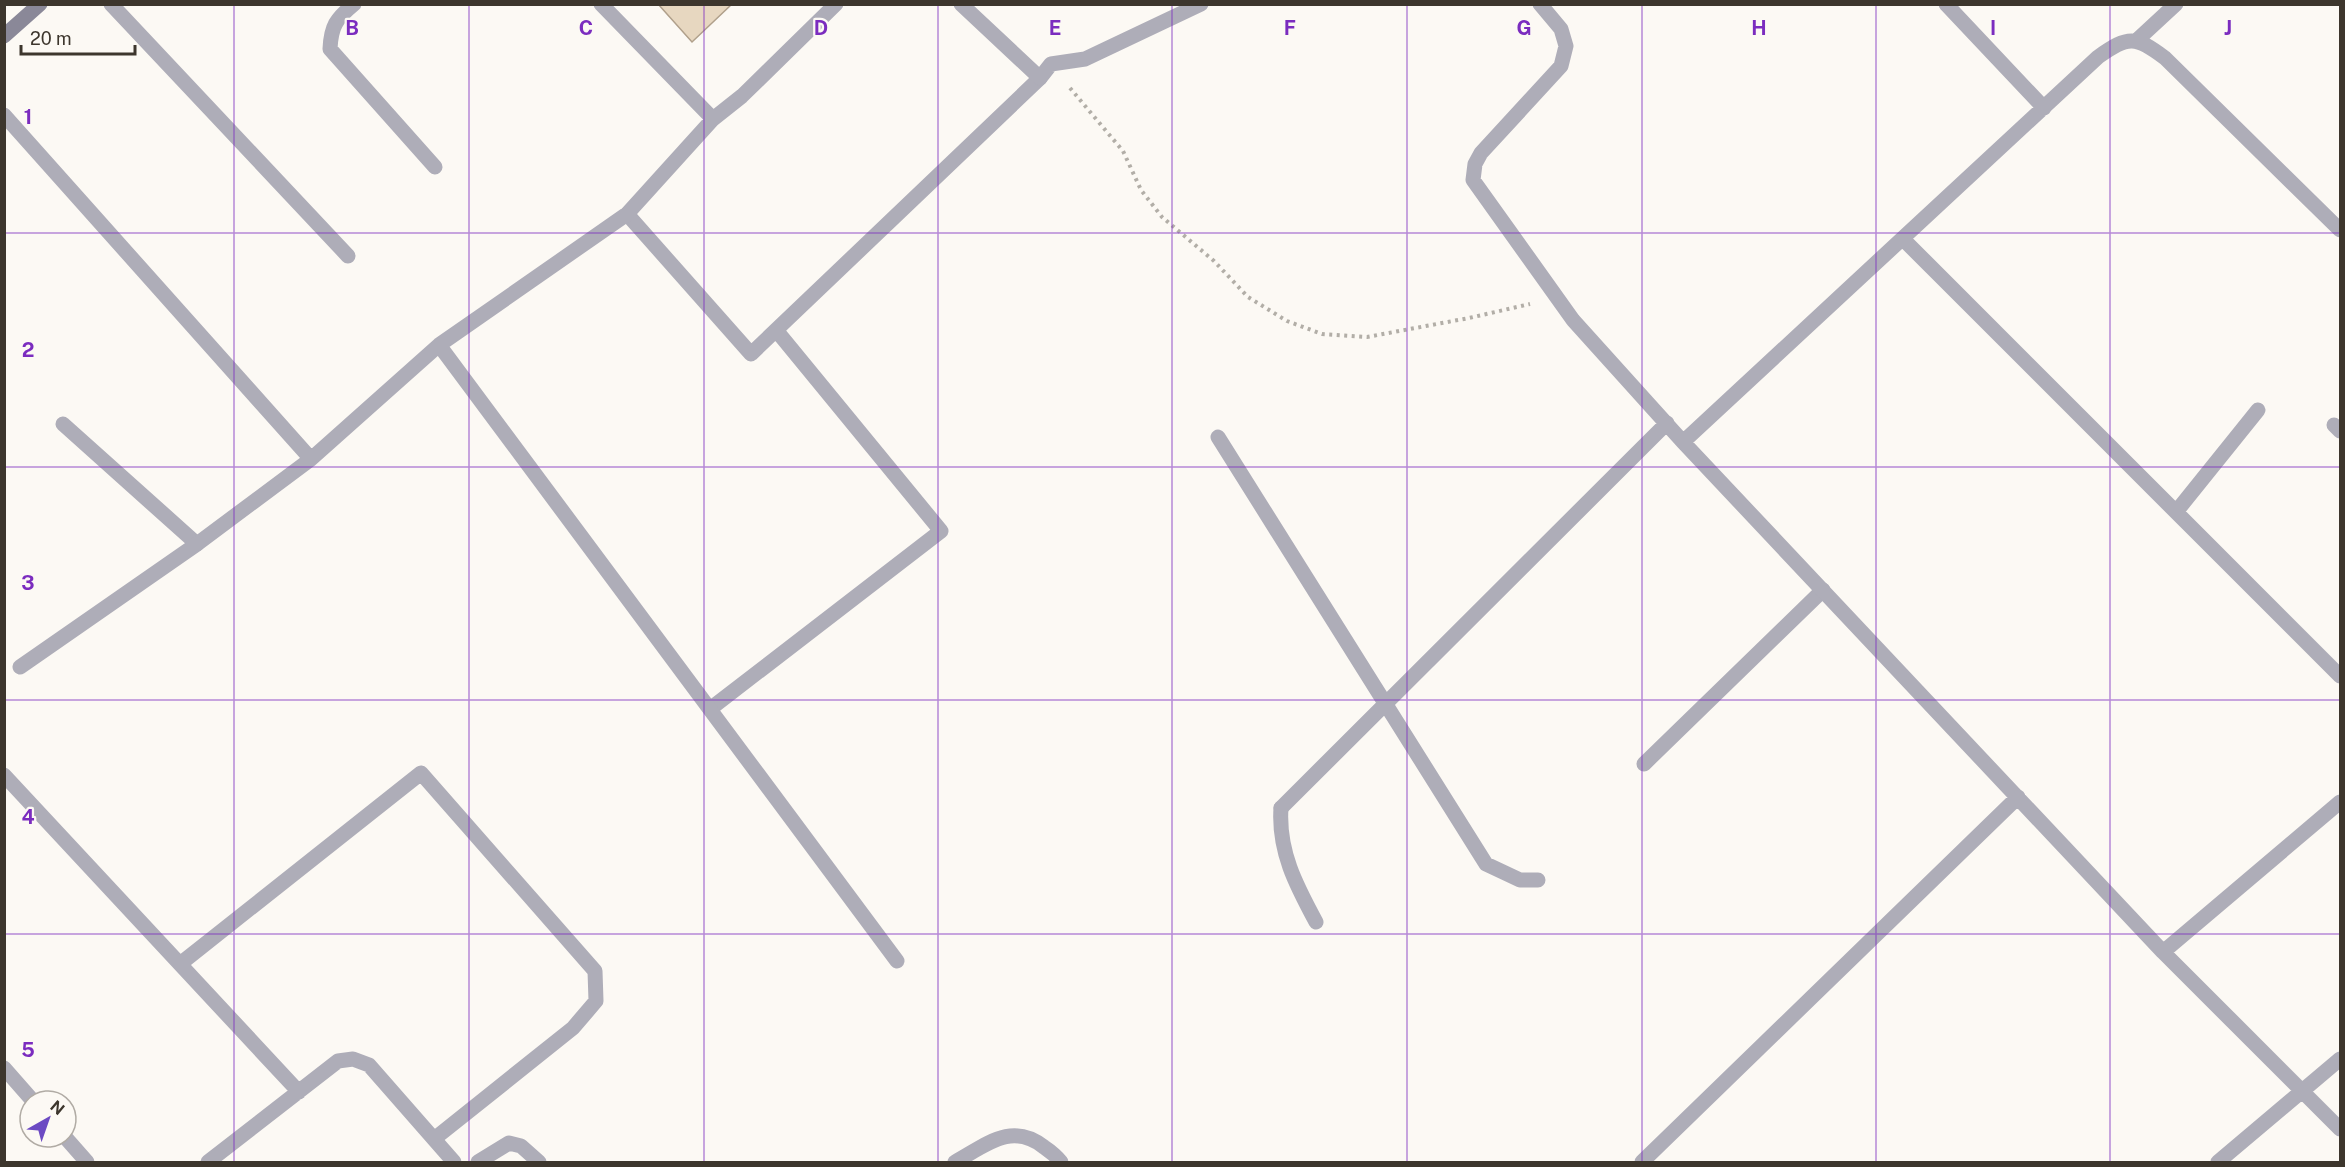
<svg xmlns="http://www.w3.org/2000/svg" width="2345" height="1167" font-family="'Public Sans',sans-serif">
<style>
.building{fill:#e7d7c0;stroke:#b0a08b;stroke-width:1.5}
.lines{fill:none;stroke-linecap:round;stroke-linejoin:round}
.path{stroke:#b2aea7;stroke-width:4;stroke-dasharray:3 4.5;stroke-linecap:butt}
.lane{stroke:#aeadb8;stroke-width:15}
.street{stroke:#aeadb8;stroke-width:15}
.secondary{stroke:#8a8898;stroke-width:15}
.grid{fill:none;stroke:#7b2cbf;stroke-width:1.5;stroke-opacity:0.55}
.grid-label{font-size:20px;text-anchor:middle;font-weight:bold;fill:#7b2cbf;stroke:#fcf9f4;stroke-width:4.5;stroke-linejoin:round;paint-order:stroke}
</style>
<rect width="100%" height="100%" fill="#fcf9f4"/>
<path class="building" d="M658,4H732L692,42Z"/>
<g class="lines">
<path class="path" d="M1070,88L1123,151L1141,190L1162,217L1214,261L1248,297L1287,321L1322,334L1367,337L1469,318L1530,304"/>
<path class="lane" d="M627,214L751,354L1040,78
M63,424L197,544
M710,709L941,531L776,330
M1644,764L1823,590
M1281,808C1278,851 1296,885 1316,922"/>
<path class="street" d="M111,4L348,256
M354,4C336,19 331,26 330,49L435,167
M601,4L713,119
M961,4L1040,78L1051,64L1085,59L1201,4
M1540,4L1561,29L1566,46L1561,66L1481,153L1475,164L1473,180L1573,320L1683,442L2163,952L2340,1129
M1946,4L2044,108
M2136,41L2176,4
M4,115L311,459
M1903,239L2340,676
M439,345L897,961
M2334,425L2340,431
M1218,437L1486,864L1520,880H1538
M1683,442L2098,57C2129,35 2135,36 2165,58L2340,230
M2176,512L2258,410
M20,667L197,544L311,459L439,345L627,214L713,119L742,96L836,4
M4,775L299,1092
M1281,808L1667,423
M2163,952L2340,802
M180,964L421,773L595,971L596,1001L573,1028L434,1139
M4,1068L33,1101
M65,1137L87,1162
M208,1162L338,1061L353,1059L369,1065L454,1162
M478,1162L509,1143L521,1146L539,1162
M955,1162C985,1146 1011,1121 1044,1147C1050,1151 1056,1156 1061,1162
M1642,1162L2018,797
M2218,1162L2340,1059"/>
<path class="secondary" d="M4,36L40,4"/>
</g>
<path class="grid" d="M234,4V1162M469,4V1162M704,4V1162M938,4V1162M1172,4V1162M1407,4V1162M1642,4V1162M1876,4V1162M2110,4V1162M4,233H2340M4,467H2340M4,700H2340M4,934H2340"/>
<g class="grid-label">
<text x="352" y="35">B</text>
<text x="586" y="35">C</text>
<text x="821" y="35">D</text>
<text x="1055" y="35">E</text>
<text x="1290" y="35">F</text>
<text x="1524" y="35">G</text>
<text x="1759" y="35">H</text>
<text x="1993" y="35">I</text>
<text x="2228" y="35">J</text>
<text x="28" y="124">1</text>
<text x="28" y="357">2</text>
<text x="28" y="590">3</text>
<text x="28" y="824">4</text>
<text x="28" y="1057">5</text>
</g>
<rect width="2345" height="1167" fill="none" stroke="#3d362d" stroke-width="12"/>
<g transform="translate(48 1119) rotate(40)"><circle r="28" fill="#fcf9f4" stroke="#b0aba4" stroke-width="1.5"/>
<path d="M0-4.5L10 22L0 15L-10 22Z" fill="#6c4ac3"/>
<text y="-9" font-size="16" font-weight="bold" text-anchor="middle" fill="#3d362d">N</text>
</g>
<path d="M21 45v9h114v-9" fill="none" stroke="#3d362d" stroke-width="3"/>
<text x="30" y="45" font-size="18" fill="#3d362d" stroke="#fcf9f4" stroke-width="4.5" paint-order="stroke">20 m</text>
</svg>
